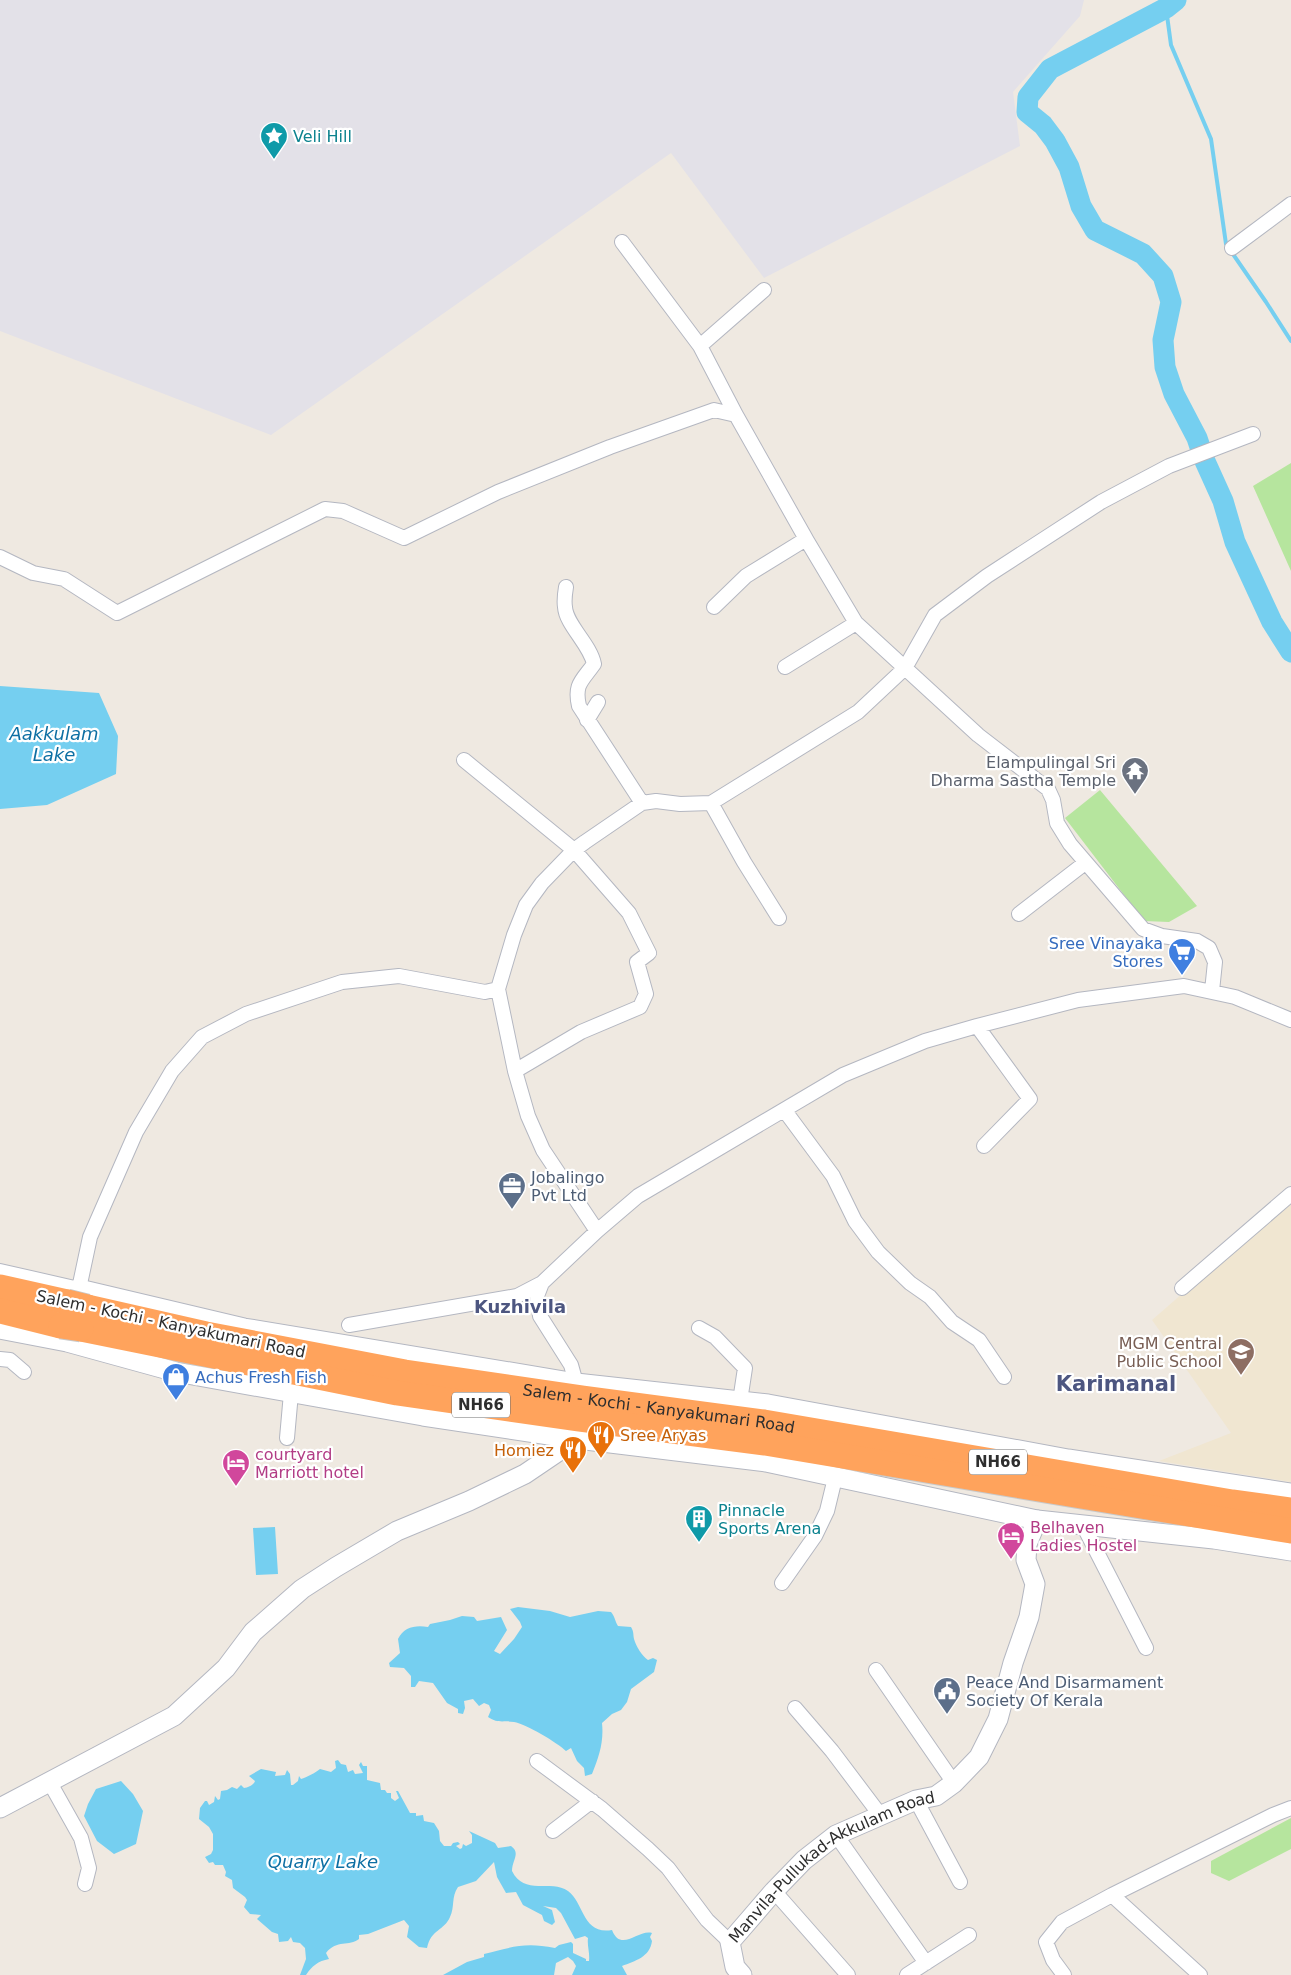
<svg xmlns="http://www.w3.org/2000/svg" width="1291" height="1975" font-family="'DejaVu Sans',sans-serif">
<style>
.industrial{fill:#e3e1e8}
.education{fill:#f0e6d1}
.green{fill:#b6e59e}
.water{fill:#75cff0}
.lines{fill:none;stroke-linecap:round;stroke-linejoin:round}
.stream{stroke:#75cff0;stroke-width:4}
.river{stroke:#75cff0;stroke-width:21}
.street-casing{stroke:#b4b7c1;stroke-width:16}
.secondary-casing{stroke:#b4b7c1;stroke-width:21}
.highway-casing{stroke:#c9c9c9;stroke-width:27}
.street{stroke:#fff;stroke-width:14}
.secondary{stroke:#fff;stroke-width:19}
.highway{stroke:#ffa35c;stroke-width:25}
.highway-bridge-casing{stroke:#c9c9c9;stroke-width:27;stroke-linecap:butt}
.highway-bridge{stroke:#ffa35c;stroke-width:25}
.labels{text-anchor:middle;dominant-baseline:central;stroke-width:4.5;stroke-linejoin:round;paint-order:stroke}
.shield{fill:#fff;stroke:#6d6d6d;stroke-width:1}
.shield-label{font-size:15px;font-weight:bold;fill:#2e2e2e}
.culture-label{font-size:16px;fill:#0d838f;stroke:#fff;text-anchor:start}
.worship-label{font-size:16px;fill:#5b616d;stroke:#fff;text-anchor:end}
.shop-label{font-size:16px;fill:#366cbe;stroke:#fff;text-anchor:end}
.service-label{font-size:16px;fill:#4e5e75;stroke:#fff;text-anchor:start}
.street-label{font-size:16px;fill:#2e2e2e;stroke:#fff}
.education-label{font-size:16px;fill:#785e54;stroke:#fff;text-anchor:end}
.food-label{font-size:16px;fill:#c56008;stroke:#fff;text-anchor:start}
.hotel-label{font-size:16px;fill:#b23c85;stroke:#fff;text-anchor:start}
.water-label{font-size:18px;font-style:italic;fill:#0d6fa3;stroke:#fff}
.neighbourhood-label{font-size:18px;font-weight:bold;fill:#4d5680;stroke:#fff}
.district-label{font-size:21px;font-weight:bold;fill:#4d5680;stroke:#fff}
</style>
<rect width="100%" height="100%" fill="#efe9e1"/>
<path class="industrial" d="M0,0H1084L1080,16L1013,92L1020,146L764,278L671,153L271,435L0,331Z"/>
<path class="education" d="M1291,1199V1482L1159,1461L1231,1433L1152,1320Z"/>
<path class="green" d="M1291,463V571L1253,486Z
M1100,790L1197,906L1169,922L1144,921L1065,818Z
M1291,1818V1849L1229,1881L1211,1873V1861Z"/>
<path class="water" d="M0,686L99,693L118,736L116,774L47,805L0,809Z
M275,1527L278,1574L256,1575L253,1528Z
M518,1607L550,1611L570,1617L598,1611L611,1612C615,1617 615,1621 618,1626L631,1627C634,1632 633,1634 634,1639C636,1646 642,1656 648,1660L653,1658L657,1660L654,1672L631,1689L627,1702L621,1710L612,1714L602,1723C604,1742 599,1757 592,1774L585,1776L584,1768L577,1761L571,1748L566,1751C558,1743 526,1724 514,1722C503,1720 498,1724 488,1717L491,1710L489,1705L484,1703L479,1706L473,1699L464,1701L465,1708L463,1714L458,1713V1709L447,1703L433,1683L419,1681L415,1687H411V1676L404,1668L390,1667L389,1663L400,1653L398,1639C404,1627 415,1625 428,1627L430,1624L450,1620L462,1616L474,1617L477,1621L501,1617L507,1630L494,1651L500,1654L514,1639L522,1627L520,1622L510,1609Z
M338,1760L341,1764L346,1765L348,1772L353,1770L355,1774L363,1773L359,1765L361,1762L363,1766H367V1780L380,1783L381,1790H385L387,1793H391V1798L395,1801L399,1798L396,1791H398L410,1813H416V1816L423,1815L424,1821L434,1823L439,1831L440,1841L444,1846H451L453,1843L458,1842L460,1844L456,1846L460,1849L462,1848L463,1844L466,1846L472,1843V1835L469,1831L495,1843L498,1848L511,1846C521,1853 512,1860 512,1871C524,1896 551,1879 568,1891C584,1902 582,1935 612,1930C621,1953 638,1929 652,1933L650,1937L652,1941C650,1957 635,1961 622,1966L627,1975H572L576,1966L573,1961L568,1957L556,1963L554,1975H443L467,1962L484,1957V1954C513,1947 524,1942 555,1948L559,1945L571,1942L573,1944V1953L586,1959V1961H589C590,1953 587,1946 588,1938L585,1936L575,1939L561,1913L556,1908L543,1906L552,1910L555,1922L552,1925L544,1921L542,1915L523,1905L516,1892L506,1893L497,1877L494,1862L476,1881L458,1887C451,1897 455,1907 450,1917C444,1931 431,1929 427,1948L419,1947L407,1937L409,1926L404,1920L368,1934L359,1935V1939C349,1947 337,1939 326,1953L329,1959C318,1961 312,1966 306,1975H300L306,1959L305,1948L300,1943L293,1942L291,1937L288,1941L279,1942L278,1934L272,1932L257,1919L261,1915L250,1914L244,1907L247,1900L245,1897L233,1888L232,1880L225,1876L226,1872L223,1865H215L213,1862L209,1863L205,1857L211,1854L213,1850V1834L209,1827L199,1819L200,1808L205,1801H207L209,1805L214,1802L215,1796L218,1800L220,1799L221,1791L227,1790L232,1787L237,1789L241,1785L244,1788C247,1788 254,1785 255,1781L249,1776L261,1769L276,1772L275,1776L285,1775L287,1770L290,1774L291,1785H293L298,1781L299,1776L301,1779C307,1777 315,1773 320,1769L331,1772L336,1768L335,1761Z
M121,1781L133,1794L143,1811L136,1844L114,1854L97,1841L84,1816L88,1804L96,1789Z"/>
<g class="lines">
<path class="stream" d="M1157,15L1166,8L1171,45L1211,139L1226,244L1266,302L1291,341"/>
<path class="river" d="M1176,0L1166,8L1050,69L1028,97L1027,112L1043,125L1055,141L1069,167L1081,206L1095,230L1143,254L1163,276L1171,302L1163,340L1165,367L1174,394L1197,438L1204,459L1223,501L1235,542L1272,622L1291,652"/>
<defs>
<path id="street" d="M622,242L700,346L736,415
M1232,248L1291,204
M700,346L764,290
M0,557L33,573L64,579L117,613L325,509L343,511L404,538L498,492L610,447L714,410L736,415L806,539L856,623L978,735L1048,789L1053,800L1057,823L1070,844L1143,929L1162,936L1197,941L1209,948L1215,962L1212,991
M566,587C565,593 564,601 565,607C566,625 590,644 594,664C582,681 574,684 579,706L642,803
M714,607L746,576L806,539
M785,667L856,623
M587,720L598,702
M464,760L574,850L629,913L649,953L637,962L646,994L640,1007L581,1032L515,1071
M711,803L744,862L779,918
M1019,914L1085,863
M498,989L515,1071L528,1116L543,1150L597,1231
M977,1026L1030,1099L984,1146
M785,1111L833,1176L855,1221L878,1252L910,1283L930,1297L952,1322L979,1340L1004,1377
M0,1271L79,1289
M1182,1288L1291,1194
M77,1298L90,1237L136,1132L172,1071L202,1037L246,1014L342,982L399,976L485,992L498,989L514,935L526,905L542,883L574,850L585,842L642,803L656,801L680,804L711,803L858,712L905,668L935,615L987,576L1101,502L1169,466L1253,434
M349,1325L517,1296L542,1283
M699,1328L715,1337L745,1368L740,1401
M0,1359L10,1360L24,1372
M576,1383L571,1365L540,1316L537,1296L542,1283L597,1231L638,1196L843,1075L925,1041L977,1026L1078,1000L1184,986L1235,997L1291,1020
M287,1438L291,1393
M1083,1525L1146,1648
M782,1583L815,1536L827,1511L835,1478
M876,1670L954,1783
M795,1708L832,1751L881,1816
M537,1761L602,1809L648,1849L668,1868L707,1920L730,1942
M49,1781L81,1838L89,1868L85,1884
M916,1800L960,1882
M553,1831L592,1801
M836,1835L926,1963
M774,1891L848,1975
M1112,1895L1200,1975
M907,1975L969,1935
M1064,1975L1053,1960L1046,1942L1062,1922L1112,1895L1273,1815L1291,1808"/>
<g id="secondary">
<path d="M79,1289L244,1328L576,1383"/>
<path d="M0,1329L67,1342L176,1372L423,1416L569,1438L766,1462L1037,1520L1214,1539L1291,1551"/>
<path d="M0,1808L174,1716L226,1668L253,1632L302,1589L336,1567L397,1531L469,1501L525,1474L556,1453L569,1438L578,1419L583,1398L576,1383L768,1404L1068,1459L1291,1493"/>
<path id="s1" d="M742,1975L735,1967L730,1942L774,1891L804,1860L836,1835L916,1800L936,1796L954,1783L979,1757L998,1719L1013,1663L1029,1617L1035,1584L1026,1560L1027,1544L1037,1520"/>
</g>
<g id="highway">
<path d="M0,1287L67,1302"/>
<path id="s2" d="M87,1307L206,1334L405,1372L583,1398L764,1422L1232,1502L1291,1510"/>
<path d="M0,1311L61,1326"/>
<path d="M81,1329L397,1393L578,1419L765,1443L1291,1531"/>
</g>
</defs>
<use href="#street" class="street-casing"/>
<use href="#secondary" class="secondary-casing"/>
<use href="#highway" class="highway-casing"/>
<use href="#street" class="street"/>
<use href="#secondary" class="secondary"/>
<use href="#highway" class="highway"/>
<defs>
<path id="highway-bridge" d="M67,1302L87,1307
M61,1326L81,1329"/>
</defs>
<use href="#highway-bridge" class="highway-bridge-casing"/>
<use href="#highway-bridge" class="highway-bridge"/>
</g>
<defs>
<symbol id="sight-pin" viewBox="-11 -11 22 30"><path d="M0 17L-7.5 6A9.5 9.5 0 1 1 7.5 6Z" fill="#0f9aa8" stroke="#fff"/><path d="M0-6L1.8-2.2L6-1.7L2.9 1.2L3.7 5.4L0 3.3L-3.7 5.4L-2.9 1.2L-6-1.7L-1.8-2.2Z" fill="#fff"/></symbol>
<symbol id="temple-pin" viewBox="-11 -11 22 30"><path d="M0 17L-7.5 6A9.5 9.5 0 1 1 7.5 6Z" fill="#6b7280" stroke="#fff"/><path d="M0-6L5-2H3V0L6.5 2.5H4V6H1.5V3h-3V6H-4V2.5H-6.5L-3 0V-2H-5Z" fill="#fff"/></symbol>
<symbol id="supermarket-pin" viewBox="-11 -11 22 30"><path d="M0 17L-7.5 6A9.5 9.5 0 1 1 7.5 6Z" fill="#3f7fe0" stroke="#fff"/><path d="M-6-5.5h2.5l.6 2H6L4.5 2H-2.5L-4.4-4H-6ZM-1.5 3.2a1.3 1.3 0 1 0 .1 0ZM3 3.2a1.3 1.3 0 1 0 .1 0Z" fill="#fff"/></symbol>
<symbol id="office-pin" viewBox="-11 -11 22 30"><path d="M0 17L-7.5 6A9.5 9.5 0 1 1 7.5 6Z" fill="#5c6f8a" stroke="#fff"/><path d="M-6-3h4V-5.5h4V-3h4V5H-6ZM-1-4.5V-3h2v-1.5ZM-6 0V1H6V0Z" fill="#fff"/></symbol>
<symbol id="school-pin" viewBox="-11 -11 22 30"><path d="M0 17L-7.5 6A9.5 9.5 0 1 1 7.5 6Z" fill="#8d6e63" stroke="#fff"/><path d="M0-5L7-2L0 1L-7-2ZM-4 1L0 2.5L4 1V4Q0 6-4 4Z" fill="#fff"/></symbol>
<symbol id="shop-pin" viewBox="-11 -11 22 30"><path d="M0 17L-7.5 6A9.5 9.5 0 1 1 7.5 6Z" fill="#3f7fe0" stroke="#fff"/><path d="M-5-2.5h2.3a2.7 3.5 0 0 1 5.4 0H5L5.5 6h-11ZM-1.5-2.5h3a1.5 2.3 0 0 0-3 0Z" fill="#fff"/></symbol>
<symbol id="restaurant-pin" viewBox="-11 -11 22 30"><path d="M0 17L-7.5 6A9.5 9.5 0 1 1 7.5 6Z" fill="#e8710a" stroke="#fff"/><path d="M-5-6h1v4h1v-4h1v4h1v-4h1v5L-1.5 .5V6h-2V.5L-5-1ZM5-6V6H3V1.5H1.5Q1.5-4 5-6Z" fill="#fff"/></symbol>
<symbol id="hotel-pin" viewBox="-11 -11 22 30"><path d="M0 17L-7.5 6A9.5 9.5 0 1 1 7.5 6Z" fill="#d1479c" stroke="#fff"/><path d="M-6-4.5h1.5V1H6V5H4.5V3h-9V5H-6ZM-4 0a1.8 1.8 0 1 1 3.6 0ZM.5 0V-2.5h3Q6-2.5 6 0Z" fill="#fff"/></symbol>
<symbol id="building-pin" viewBox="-11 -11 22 30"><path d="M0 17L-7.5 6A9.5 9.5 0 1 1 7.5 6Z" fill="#0f9aa8" stroke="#fff"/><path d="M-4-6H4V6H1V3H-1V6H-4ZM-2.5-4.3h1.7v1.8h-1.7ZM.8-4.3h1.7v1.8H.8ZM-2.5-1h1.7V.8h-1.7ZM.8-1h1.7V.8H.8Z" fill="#fff"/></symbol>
<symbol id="civic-pin" viewBox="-11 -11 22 30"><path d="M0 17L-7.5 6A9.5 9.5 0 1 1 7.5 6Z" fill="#5c6f8a" stroke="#fff"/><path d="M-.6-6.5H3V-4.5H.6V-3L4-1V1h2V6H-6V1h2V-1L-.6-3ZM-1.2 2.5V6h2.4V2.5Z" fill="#fff"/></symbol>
</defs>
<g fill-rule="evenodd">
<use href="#sight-pin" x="258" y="120" width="32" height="43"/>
<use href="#temple-pin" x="1119" y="755" width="32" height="43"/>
<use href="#supermarket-pin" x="1166" y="936" width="32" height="43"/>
<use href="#office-pin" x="496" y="1170" width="32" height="43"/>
<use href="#school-pin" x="1225" y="1336" width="32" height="43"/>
<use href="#shop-pin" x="160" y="1361" width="32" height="43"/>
<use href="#restaurant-pin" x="585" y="1419" width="32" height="43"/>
<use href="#restaurant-pin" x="557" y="1434" width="32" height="43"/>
<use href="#hotel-pin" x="220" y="1447" width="32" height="43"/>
<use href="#building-pin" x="683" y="1503" width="32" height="43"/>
<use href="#hotel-pin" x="995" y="1520" width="32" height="43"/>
<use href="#civic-pin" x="931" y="1675" width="32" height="43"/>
</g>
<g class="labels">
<g class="shield">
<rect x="452" y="1392.5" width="58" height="25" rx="4"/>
<rect x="969" y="1449.5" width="58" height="25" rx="4"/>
</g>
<g class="shield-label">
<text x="481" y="1405">NH66</text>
<text x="998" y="1462">NH66</text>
</g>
<g class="culture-label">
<text x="293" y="136">Veli Hill</text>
<text x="718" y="1510">Pinnacle<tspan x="718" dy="18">Sports Arena</tspan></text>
</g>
<g class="worship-label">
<text x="1116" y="762">Elampulingal Sri<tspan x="1116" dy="18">Dharma Sastha Temple</tspan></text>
</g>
<g class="shop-label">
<text x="1163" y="943">Sree Vinayaka<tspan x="1163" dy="18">Stores</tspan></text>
<text x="195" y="1377" text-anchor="start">Achus Fresh Fish</text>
</g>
<g class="service-label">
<text x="531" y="1177">Jobalingo<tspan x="531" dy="18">Pvt Ltd</tspan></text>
<text x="966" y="1682">Peace And Disarmament<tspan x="966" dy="18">Society Of Kerala</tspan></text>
</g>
<g class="street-label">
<text transform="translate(171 1324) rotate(12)">Salem - Kochi - Kanyakumari Road</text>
<text stroke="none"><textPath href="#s2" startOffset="581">Salem - Kochi - Kanyakumari Road</textPath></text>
<text stroke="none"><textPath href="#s1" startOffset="166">Manvila-Pullukad-Akkulam Road</textPath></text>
</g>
<g class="education-label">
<text x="1222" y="1343">MGM Central<tspan x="1222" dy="18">Public School</tspan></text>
</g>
<g class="food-label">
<text x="620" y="1435">Sree Aryas</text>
<text x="554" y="1450" text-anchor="end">Homiez</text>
</g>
<g class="hotel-label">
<text x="255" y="1454">courtyard<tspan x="255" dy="18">Marriott hotel</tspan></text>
<text x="1030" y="1527">Belhaven<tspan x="1030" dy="18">Ladies Hostel</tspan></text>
</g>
<g class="water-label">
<text x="54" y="733">Aakkulam<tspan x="54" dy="21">Lake</tspan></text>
<text x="323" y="1861">Quarry Lake</text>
</g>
<g class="neighbourhood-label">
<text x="520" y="1306">Kuzhivila</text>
</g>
<g class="district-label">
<text x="1116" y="1384">Karimanal</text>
</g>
</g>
</svg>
